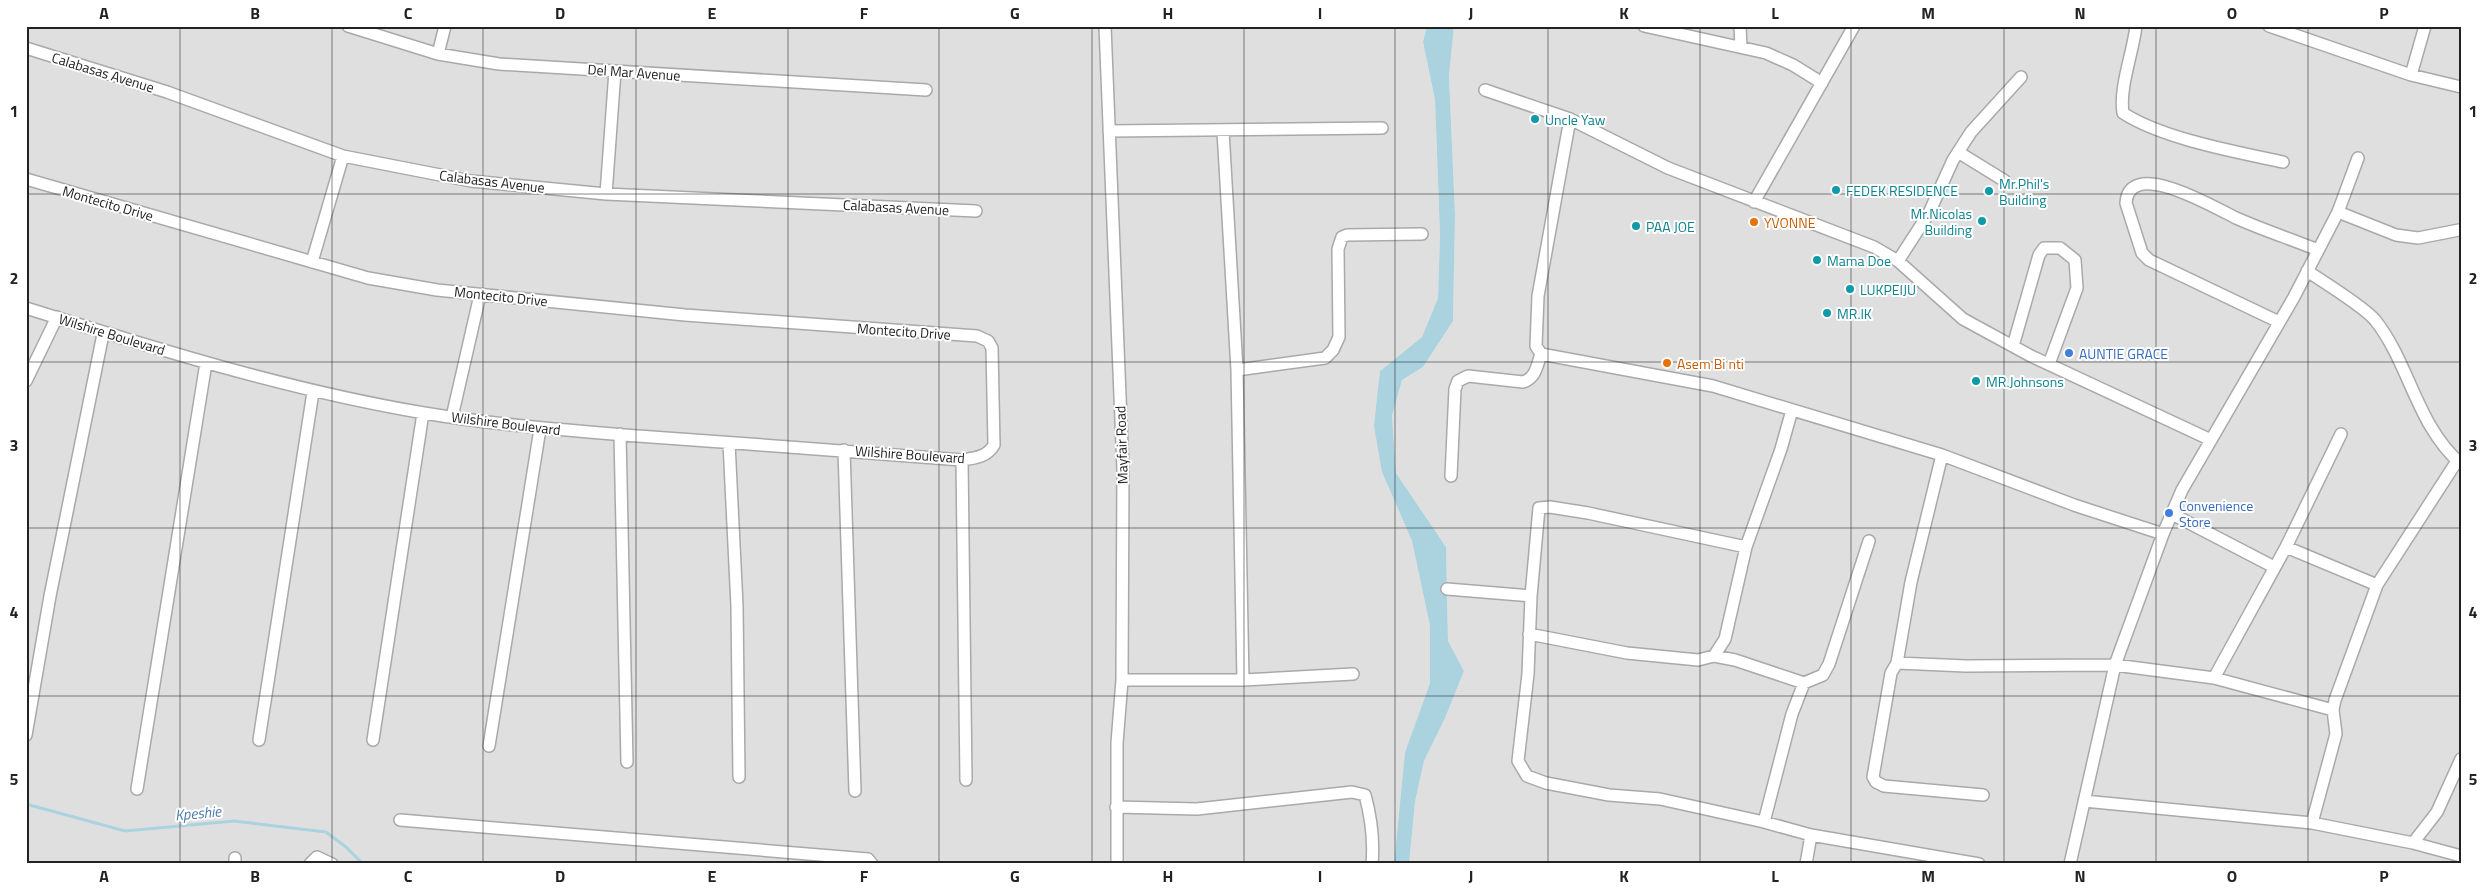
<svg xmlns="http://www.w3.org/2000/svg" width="2487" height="890" font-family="'Titillium Web',sans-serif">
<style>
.residential{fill:#e0dfdf}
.water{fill:#aad3df}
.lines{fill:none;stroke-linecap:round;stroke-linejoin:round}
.stream{stroke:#aad3df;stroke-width:3}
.street-casing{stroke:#a9a9a9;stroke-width:14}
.street{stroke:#fff;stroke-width:11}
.grid{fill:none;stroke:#222;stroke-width:1;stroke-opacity:0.55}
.culture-dot{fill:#0f9aa8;stroke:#fff;stroke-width:2}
.food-dot{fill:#e8710a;stroke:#fff;stroke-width:2}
.shop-dot{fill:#3f7fe0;stroke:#fff;stroke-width:2}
.labels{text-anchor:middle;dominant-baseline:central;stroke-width:4;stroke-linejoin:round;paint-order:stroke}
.street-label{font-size:14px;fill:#222;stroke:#fff}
.culture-label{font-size:14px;fill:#0d838f;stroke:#fff;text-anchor:start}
.food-label{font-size:14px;fill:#c56008;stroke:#fff;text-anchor:start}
.shop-label{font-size:14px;fill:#366cbe;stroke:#fff;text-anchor:start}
.water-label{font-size:15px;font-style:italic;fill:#4a7aab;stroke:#fff}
.neatline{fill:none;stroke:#222;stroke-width:2}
.grid-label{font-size:16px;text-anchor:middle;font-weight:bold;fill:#222}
</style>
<rect width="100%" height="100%" fill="#f2efe9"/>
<path class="residential" d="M26,26H1427L1423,42L1435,100L1440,235L1438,298L1422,337L1380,371L1382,472L1412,541L1430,626V683L1405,752L1394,864H26Z
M1454,26H2461V864H1409L1415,802L1424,761L1445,718L1464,671L1448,641L1446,547L1396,473L1392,416L1402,380L1423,367L1453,321L1455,215L1449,76Z"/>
<path class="water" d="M1427,26H1454L1449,76L1455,215L1453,321L1423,367L1402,380L1392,416L1396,473L1446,547L1448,641L1464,671L1445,718L1424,761L1415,802L1409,864H1394L1405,752L1430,683V626L1412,541L1382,472L1374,426L1380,371L1422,337L1438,298L1440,235L1435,100L1423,42Z"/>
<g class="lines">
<path class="stream" d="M26,804L125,831L234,821L326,832L346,847L363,864"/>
<defs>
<path id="street" d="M348,26L438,54L499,64L926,90
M1105,26L1123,470L1122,680L1117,743V864
M1644,26L1766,53L1793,65L1822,83
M1740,26L1741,47
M2136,26C2133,53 2119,87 2123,113C2163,139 2237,152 2283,162
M2269,26L2411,75L2461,87
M26,48L167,92L343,156L471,181L606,194L976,211
M438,54L445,26
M2411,75L2425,26
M1485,90L1570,119
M1109,131L1382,128
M1223,131L1237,370L1243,680
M1958,152L2005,181
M26,179L368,278L437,290L685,315L977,336L988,341L992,348L994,445C987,457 975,458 962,460C854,451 746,444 638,436C566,430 495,425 424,413C288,390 157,349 26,308
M606,194L615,71
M1754,202L1854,26
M2338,212L2396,235L2418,238L2459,230
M1898,261L1929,213L1953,160L1971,132L2021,77
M312,262L343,156
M2307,271C2324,282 2364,307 2375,320C2410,364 2416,425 2461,464
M2279,322L2149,260L2142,253L2126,203C2129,156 2217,209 2236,218C2263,230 2291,239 2318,250
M2013,346L2039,255L2044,248H2060L2075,260L2077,288L2049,364
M1237,370L1325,358L1333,350L1339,337L1338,249L1342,237L1347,235L1422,234
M26,381L57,317
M452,417L480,295
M620,434L627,762
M729,443L737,606L739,777
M844,450L855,791
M962,460L966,780
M1451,476L1455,389L1458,381L1468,376L1523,382C1536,378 1537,365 1541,354
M2172,514L2274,567
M2163,534L2074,505L1942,455L1713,386L1541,354L1536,346L1538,296L1570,119L1668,168L1874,247L1898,261L1963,319L2031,356L2211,440
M1746,547L1588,513L1550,507L1539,508L1531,596L1528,674L1518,761L1527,776L1546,783L1609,795L1660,799L1764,822L1811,835L1979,864
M2286,547L2377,585
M1447,589L1531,596
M1529,634L1627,653L1698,660L1714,656L1735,660L1804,683L1823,675L1829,664L1869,541
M1714,656L1725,639L1746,547L1781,449L1792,410
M1897,663L1911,582L1942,455
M2214,678L2286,547L2341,434
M1122,680H1243L1353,674
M26,735L50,596L103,334
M259,740L313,392
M373,740L423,413
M489,746L540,429
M137,789L206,363
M1983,795L1884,786L1876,782L1873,777L1891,673L1897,663L1966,666L2115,665L2214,678L2333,710
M2084,801L2312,823L2413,843L2461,856
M1116,807L1197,809L1352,792L1365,795C1371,817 1374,841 1372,864
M400,820L868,859L872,864
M1764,822L1792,714L1804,683
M2312,823L2336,734L2333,710L2335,700L2377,585L2457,461
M2413,843L2437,812L2461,759
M235,858V864
M310,864L317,857L332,864
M1806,864L1811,835
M2070,864L2115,665L2163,534L2182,490L2294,297L2338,212L2358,158"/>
</defs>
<use href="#street" class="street-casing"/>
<use href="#street" class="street"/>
</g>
<path class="grid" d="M180,26V864M332,26V864M483,26V864M636,26V864M788,26V864M939,26V864M1092,26V864M1244,26V864M1395,26V864M1548,26V864M1700,26V864M1851,26V864M2004,26V864M2156,26V864M2308,26V864M26,194H2461M26,362H2461M26,528H2461M26,696H2461"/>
<g class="culture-dot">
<circle cx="1535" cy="119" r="5"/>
<circle cx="1836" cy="190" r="5"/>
<circle cx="1989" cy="191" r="5"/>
<circle cx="1982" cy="221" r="5"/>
<circle cx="1636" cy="226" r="5"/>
<circle cx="1817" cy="260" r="5"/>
<circle cx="1850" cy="289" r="5"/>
<circle cx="1827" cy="313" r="5"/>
<circle cx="1976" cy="381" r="5"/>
</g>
<g class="food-dot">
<circle cx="1754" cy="222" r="5"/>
<circle cx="1667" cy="363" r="5"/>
</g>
<g class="shop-dot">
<circle cx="2069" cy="353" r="5"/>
<circle cx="2169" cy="513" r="5"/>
</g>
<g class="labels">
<g class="street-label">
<text transform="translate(103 72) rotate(17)">Calabasas Avenue</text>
<text transform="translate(634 72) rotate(4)">Del Mar Avenue</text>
<text transform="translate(492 181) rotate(7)">Calabasas Avenue</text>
<text transform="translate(108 203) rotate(16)">Montecito Drive</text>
<text transform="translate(896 207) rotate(3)">Calabasas Avenue</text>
<text transform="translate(501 296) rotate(6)">Montecito Drive</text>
<text transform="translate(904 331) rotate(4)">Montecito Drive</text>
<text transform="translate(112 334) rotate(17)">Wilshire Boulevard</text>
<text transform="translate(506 423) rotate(7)">Wilshire Boulevard</text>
<text transform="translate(1121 445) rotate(-92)">Mayfair Road</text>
<text transform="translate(910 454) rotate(4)">Wilshire Boulevard</text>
</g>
<g class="culture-label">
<text x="1545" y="119">Uncle Yaw</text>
<text x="1999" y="183">Mr.Phil's<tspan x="1999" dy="16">Building</tspan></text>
<text x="1846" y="190">FEDEK RESIDENCE</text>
<text x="1972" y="213" text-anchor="end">Mr.Nicolas<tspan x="1972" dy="16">Building</tspan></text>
<text x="1646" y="226">PAA JOE</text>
<text x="1827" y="260">Mama Doe</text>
<text x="1860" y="289">LUKPEIJU</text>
<text x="1837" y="313">MR.IK</text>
<text x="1986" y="381">MR.Johnsons</text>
</g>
<g class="food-label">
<text x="1764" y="222">YVONNE</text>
<text x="1677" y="363">Asem Bi nti</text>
</g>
<g class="shop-label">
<text x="2079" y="353">AUNTIE GRACE</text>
<text x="2179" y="505">Convenience<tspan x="2179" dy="16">Store</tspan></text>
</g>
<g class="water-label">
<text transform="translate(198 813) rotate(-5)">Kpeshie</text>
</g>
</g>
<rect width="2487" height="890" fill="none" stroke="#ffffff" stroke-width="55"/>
<rect x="28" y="28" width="2432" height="834" class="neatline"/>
<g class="grid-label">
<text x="104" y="19">A</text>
<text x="255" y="19">B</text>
<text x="408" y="19">C</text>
<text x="560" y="19">D</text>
<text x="712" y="19">E</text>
<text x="864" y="19">F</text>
<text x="1015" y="19">G</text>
<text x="1168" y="19">H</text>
<text x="1320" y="19">I</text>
<text x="1471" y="19">J</text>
<text x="1624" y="19">K</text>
<text x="1775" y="19">L</text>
<text x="1928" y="19">M</text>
<text x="2080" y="19">N</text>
<text x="2232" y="19">O</text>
<text x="2384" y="19">P</text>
<text x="14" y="117">1</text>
<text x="2473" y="117">1</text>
<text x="14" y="284">2</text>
<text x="2473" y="284">2</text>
<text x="14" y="451">3</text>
<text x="2473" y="451">3</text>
<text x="14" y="618">4</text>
<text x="2473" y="618">4</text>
<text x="14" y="785">5</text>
<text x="2473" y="785">5</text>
<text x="104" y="882">A</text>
<text x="255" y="882">B</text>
<text x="408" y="882">C</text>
<text x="560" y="882">D</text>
<text x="712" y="882">E</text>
<text x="864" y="882">F</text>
<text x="1015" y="882">G</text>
<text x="1168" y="882">H</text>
<text x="1320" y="882">I</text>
<text x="1471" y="882">J</text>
<text x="1624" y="882">K</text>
<text x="1775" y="882">L</text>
<text x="1928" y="882">M</text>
<text x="2080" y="882">N</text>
<text x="2232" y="882">O</text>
<text x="2384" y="882">P</text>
</g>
</svg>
